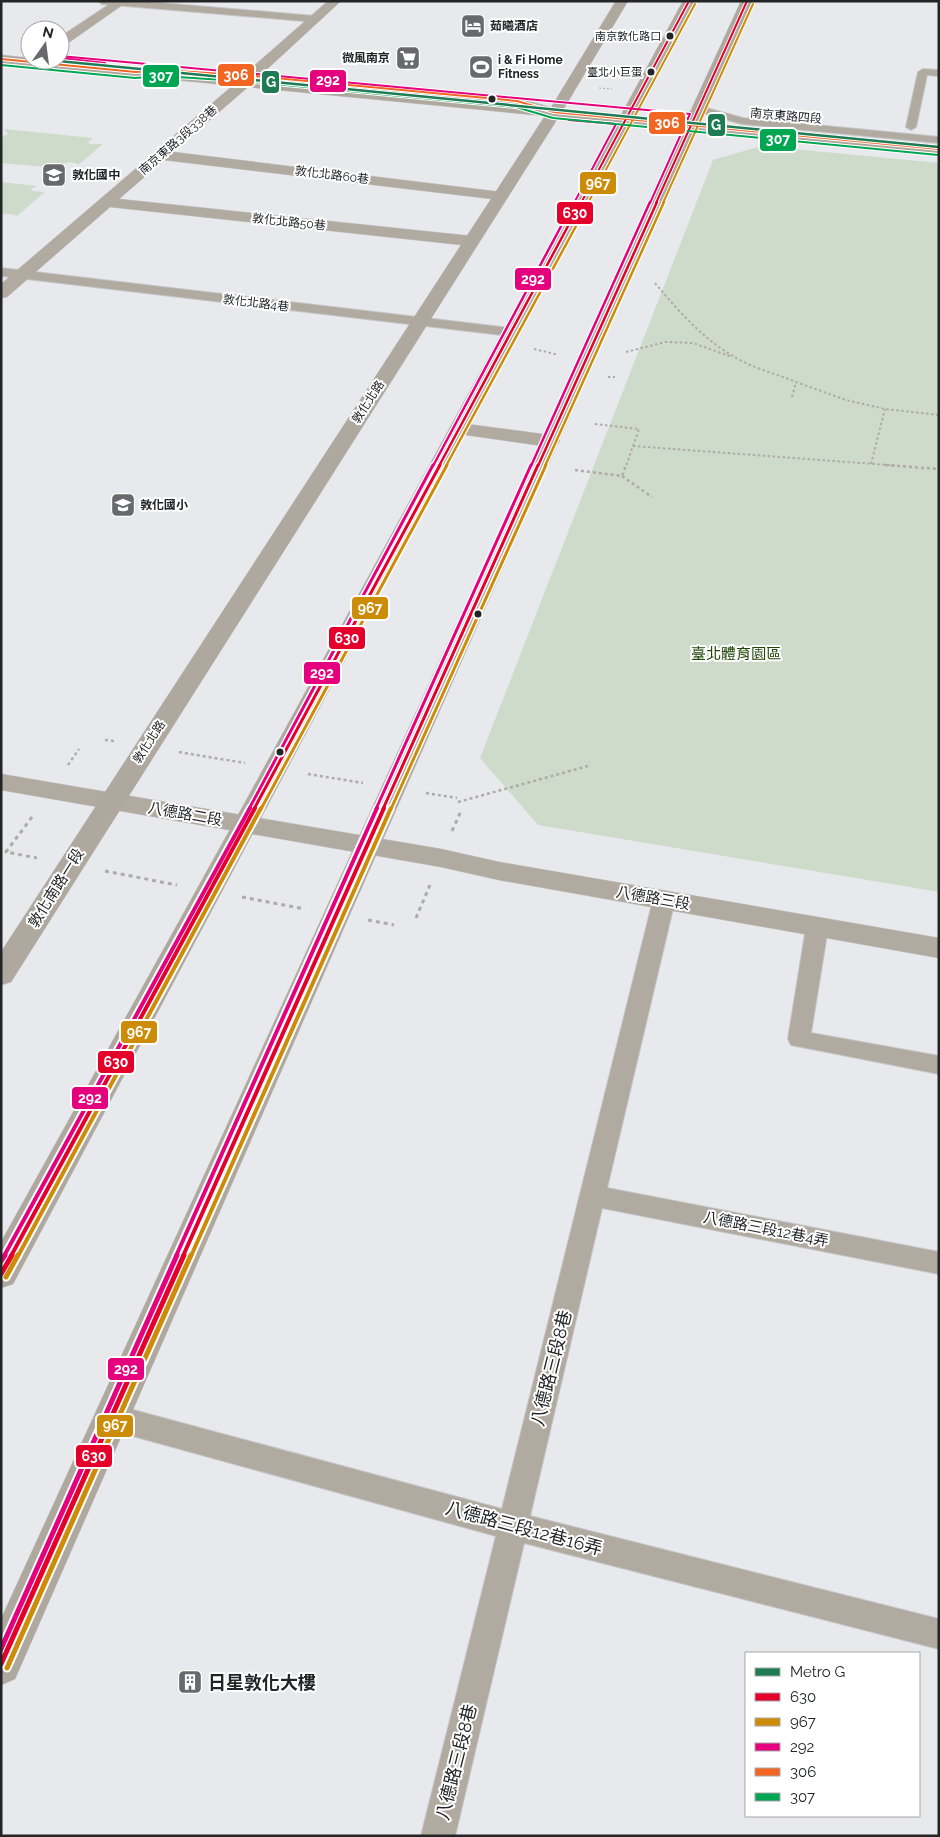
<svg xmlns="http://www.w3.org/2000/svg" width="940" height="1837" font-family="Raleway,'Noto Sans TC',sans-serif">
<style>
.green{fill:#cedbcb}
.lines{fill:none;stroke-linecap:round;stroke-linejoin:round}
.service-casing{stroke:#c5c6c8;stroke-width:2}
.minor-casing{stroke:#c5c6c8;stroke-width:1}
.tertiary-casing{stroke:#c5c6c8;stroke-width:1}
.secondary-casing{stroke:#c5c6c8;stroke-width:1}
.path-far3{stroke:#afaba6;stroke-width:1;stroke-dasharray:2 2;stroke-linecap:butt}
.path-far2{stroke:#afaba6;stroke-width:2;stroke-dasharray:2.5 2.5;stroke-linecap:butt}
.path-far1{stroke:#afaba6;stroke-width:2.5;stroke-dasharray:3 3;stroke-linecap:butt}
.path{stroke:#afaba6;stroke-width:3;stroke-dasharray:4 4;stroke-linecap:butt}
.service{fill:#b1aaa0;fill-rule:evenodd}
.minor{fill:#b1aaa0;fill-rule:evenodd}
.tertiary{fill:#b1aaa0;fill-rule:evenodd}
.secondary{fill:#aea89e;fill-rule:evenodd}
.bus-1-far4-casing{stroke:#fff;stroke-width:4}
.bus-1-far3-casing{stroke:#fff;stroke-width:5}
.bus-1-far2-casing{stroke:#fff;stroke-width:6}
.bus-1-far1-casing{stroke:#fff;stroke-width:8}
.bus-1-casing{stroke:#fff;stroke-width:9}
.bus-2-far4-casing{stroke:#fff;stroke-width:4}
.bus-2-far3-casing{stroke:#fff;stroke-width:5}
.bus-2-far2-casing{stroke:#fff;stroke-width:6}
.bus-2-far1-casing{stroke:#fff;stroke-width:8}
.bus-2-casing{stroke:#fff;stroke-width:9}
.bus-3-far4-casing{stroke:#fff;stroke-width:4}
.bus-3-far3-casing{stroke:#fff;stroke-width:5}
.bus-3-far2-casing{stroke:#fff;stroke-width:6}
.bus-3-far1-casing{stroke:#fff;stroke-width:8}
.bus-3-casing{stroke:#fff;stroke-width:9}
.bus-4-casing{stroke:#fff;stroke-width:4}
.bus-5-casing{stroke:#fff;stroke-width:4}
.bus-1-far4{stroke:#e4002b;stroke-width:2}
.bus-1-far3{stroke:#e4002b;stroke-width:2.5}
.bus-1-far2{stroke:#e4002b;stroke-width:3}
.bus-1-far1{stroke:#e4002b;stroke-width:4}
.bus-1{stroke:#e4002b;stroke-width:5}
.bus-2-far4{stroke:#cd8c08;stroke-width:2}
.bus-2-far3{stroke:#cd8c08;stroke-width:2.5}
.bus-2-far2{stroke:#cd8c08;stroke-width:3}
.bus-2-far1{stroke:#cd8c08;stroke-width:4}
.bus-2{stroke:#cd8c08;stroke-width:5}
.bus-3-far4{stroke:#e5007d;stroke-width:2}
.bus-3-far3{stroke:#e5007d;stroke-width:2.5}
.bus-3-far2{stroke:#e5007d;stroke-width:3}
.bus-3-far1{stroke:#e5007d;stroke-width:4}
.bus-3{stroke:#e5007d;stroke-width:5}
.bus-4{stroke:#f26522;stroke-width:2}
.bus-5{stroke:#00a651;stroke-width:2}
.metro-1-casing{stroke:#fff;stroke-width:4.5}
.metro-1{stroke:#1e7b54;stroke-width:2.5}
.bus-dot{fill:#232426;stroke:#fff;stroke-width:2}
.labels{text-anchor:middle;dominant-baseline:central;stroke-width:4;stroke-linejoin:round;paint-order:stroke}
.far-bus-label{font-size:11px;fill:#232426;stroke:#fff;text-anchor:end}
.far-poi-label{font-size:12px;font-weight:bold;fill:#232426;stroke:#fff;text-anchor:start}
.far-street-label{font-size:12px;fill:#232426;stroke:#fff}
.park-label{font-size:15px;fill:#1f4706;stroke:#fff}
.street-label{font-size:15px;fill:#232426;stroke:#fff}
.near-street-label{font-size:18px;fill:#232426;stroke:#fff}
.near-poi-label{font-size:18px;font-weight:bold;fill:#232426;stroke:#fff;text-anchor:start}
.line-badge{stroke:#fff;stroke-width:2}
.badge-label{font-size:14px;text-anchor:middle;font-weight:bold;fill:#fff}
</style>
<rect width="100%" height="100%" fill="#e8e9ed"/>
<path class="green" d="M4,129L93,138L88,142L90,144H103L78,165C75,161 61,162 55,168L1,163V137L8,134Z
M761,146L939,163V892L538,825L480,758L713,160Z
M1,182L37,186L31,189L32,191L45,192L17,216L11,214H1Z"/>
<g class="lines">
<defs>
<path id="service" d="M98,1H137L315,16L320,19L315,22L102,4Z
M162,67L254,73L517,98L558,110L559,112L554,115L516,104L254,79L162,73L136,75L131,72L136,69Z
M923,69L939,70V76L927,75L916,127L911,130L906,127L918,72Z
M699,106L743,118L939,137V143L742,124L695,111L694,109Z
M1,268L511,328L518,332L511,336L1,276Z
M664,893L671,895L675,900L607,1188L939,1252V1274L602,1208L530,1516L939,1619V1649L524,1543L455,1836H421L496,1536L111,1430L101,1426L97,1417L101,1408L111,1404L502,1509L653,900L657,895Z
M817,920L825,923L828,928L811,1033L939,1056V1074L791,1045L788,1039L806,928L809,923Z"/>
<path id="minor" d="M114,1H128L64,46L60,47V37Z
M328,1H341L264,72H254L253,69L254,66Z
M243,80L250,84L248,87L173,152L501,192L506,193L508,196L506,199L501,200L164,160L119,199L471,236L477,238L479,241L477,244L471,246L110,207L7,297L1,298V284L238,81Z
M459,423L550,435L557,437L560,441L557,445L550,447L452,433L449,429L452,425Z"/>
<path id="tertiary" d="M1,774L441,849L499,862L939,938V958L499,880L441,867L1,790Z"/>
<path id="secondary" d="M616,1H628L563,110L621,115L683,1H695L634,116L686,121L741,1H753L700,122L939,145V153L696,130L350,914L15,1679L1,1685V1619L683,129L630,124L13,1284L1,1288V1242L248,797L617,122L558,118L11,982L1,985V952L545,116L1,63V55L30,58V60H49L550,109Z"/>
</defs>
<use href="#service" class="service-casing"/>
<use href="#minor" class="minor-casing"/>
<use href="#tertiary" class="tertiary-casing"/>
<use href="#secondary" class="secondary-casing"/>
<path class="path-far3" d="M599,88L612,89"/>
<path class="path-far2" d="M655,283C679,312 705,341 738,359C756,369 777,374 796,382
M534,349L555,354L554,356
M626,352L665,342L693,343L732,357
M608,377H615
M792,397L796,382L846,400L885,409L939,415
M595,424L639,429L626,466
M633,446L901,466
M871,464L885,409"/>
<path class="path-far1" d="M885,465L939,469
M575,470L622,476L626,465
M622,476L652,497
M105,740L114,741
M179,752L245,763
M68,765L79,749
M308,774L363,783
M426,793L457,798
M458,802L588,766"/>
<path class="path" d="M32,817L6,852L37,858
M452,831L461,811
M105,871L177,885
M242,897L305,909
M416,918L430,885
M368,920L394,925"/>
<use href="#service" class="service"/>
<use href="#minor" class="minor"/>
<use href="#tertiary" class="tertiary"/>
<use href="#secondary" class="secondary"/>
<defs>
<path id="bus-1-far4" d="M581,203L689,1
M656,203L747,1"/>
<path id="bus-1-far3" d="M439,466L581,202
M538,466L657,202"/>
<path id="bus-1-far2" d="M254,809L440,465
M383,809L538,465"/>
<path id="bus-1-far1" d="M11,1256L255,808
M183,1256L384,808"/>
<path id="bus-1" d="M1,1274L12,1255
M1,1664L184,1255"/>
<path id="bus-2-far4" d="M588,203L695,4
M663,203L753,4"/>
<path id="bus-2-far3" d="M446,466L589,202
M545,466L664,202"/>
<path id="bus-2-far2" d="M261,809L447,465
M391,809L546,465"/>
<path id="bus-2-far1" d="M18,1256L261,808
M191,1256L391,808"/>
<path id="bus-2" d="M6,1277L18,1255
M7,1668L191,1255"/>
<path id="bus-3-far4" d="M60,56L690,114L650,203
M60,58L105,63
M569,120L616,124L574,203"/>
<path id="bus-3-far3" d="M433,466L574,202
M531,466L650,202"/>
<path id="bus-3-far2" d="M249,809L433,465
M376,809L531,465"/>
<path id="bus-3-far1" d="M4,1256L250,808
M176,1256L377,808"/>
<path id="bus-3" d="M1,1261L5,1255
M1,1649L177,1255"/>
<path id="bus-4" d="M1,59L136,72L162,70L254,76L517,101L554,112L939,149"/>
<path id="bus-5" d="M1,65L135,78L162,76L254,82L516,107L553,118L938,155"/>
</defs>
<use href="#bus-1-far4" class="bus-1-far4-casing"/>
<use href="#bus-1-far3" class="bus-1-far3-casing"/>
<use href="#bus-1-far2" class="bus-1-far2-casing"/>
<use href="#bus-1-far1" class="bus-1-far1-casing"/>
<use href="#bus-1" class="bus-1-casing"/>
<use href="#bus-2-far4" class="bus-2-far4-casing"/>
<use href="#bus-2-far3" class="bus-2-far3-casing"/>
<use href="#bus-2-far2" class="bus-2-far2-casing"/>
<use href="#bus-2-far1" class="bus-2-far1-casing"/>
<use href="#bus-2" class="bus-2-casing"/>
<use href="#bus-3-far4" class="bus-3-far4-casing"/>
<use href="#bus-3-far3" class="bus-3-far3-casing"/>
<use href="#bus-3-far2" class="bus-3-far2-casing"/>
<use href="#bus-3-far1" class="bus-3-far1-casing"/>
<use href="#bus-3" class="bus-3-casing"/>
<use href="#bus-4" class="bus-4-casing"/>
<use href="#bus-5" class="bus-5-casing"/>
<use href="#bus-1-far4" class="bus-1-far4"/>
<use href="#bus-1-far3" class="bus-1-far3"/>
<use href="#bus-1-far2" class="bus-1-far2"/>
<use href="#bus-1-far1" class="bus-1-far1"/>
<use href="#bus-1" class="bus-1"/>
<use href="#bus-2-far4" class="bus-2-far4"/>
<use href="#bus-2-far3" class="bus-2-far3"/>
<use href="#bus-2-far2" class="bus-2-far2"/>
<use href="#bus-2-far1" class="bus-2-far1"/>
<use href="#bus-2" class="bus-2"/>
<use href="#bus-3-far4" class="bus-3-far4"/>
<use href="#bus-3-far3" class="bus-3-far3"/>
<use href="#bus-3-far2" class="bus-3-far2"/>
<use href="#bus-3-far1" class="bus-3-far1"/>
<use href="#bus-3" class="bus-3"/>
<use href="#bus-4" class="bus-4"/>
<use href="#bus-5" class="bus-5"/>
<defs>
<path id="metro-1" d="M48,60L939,147"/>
</defs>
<use href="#metro-1" class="metro-1-casing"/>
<use href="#metro-1" class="metro-1"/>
</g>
<defs>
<symbol id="hotel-square" viewBox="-11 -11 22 22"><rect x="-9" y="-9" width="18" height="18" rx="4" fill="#68696c" stroke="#fff"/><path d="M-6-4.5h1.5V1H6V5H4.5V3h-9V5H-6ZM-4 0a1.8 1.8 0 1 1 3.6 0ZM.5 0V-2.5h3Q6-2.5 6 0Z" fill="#fff"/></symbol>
<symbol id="supermarket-square" viewBox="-11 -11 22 22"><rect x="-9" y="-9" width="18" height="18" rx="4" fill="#68696c" stroke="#fff"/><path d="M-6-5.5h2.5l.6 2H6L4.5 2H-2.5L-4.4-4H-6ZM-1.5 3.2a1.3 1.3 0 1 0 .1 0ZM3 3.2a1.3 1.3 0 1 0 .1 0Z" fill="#fff"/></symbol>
<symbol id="stadium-square" viewBox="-11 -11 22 22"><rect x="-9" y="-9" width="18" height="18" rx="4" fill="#68696c" stroke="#fff"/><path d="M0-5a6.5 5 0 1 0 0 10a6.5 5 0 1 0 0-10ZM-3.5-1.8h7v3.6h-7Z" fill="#fff"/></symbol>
<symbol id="school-square" viewBox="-11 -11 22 22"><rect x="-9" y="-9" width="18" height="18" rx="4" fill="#68696c" stroke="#fff"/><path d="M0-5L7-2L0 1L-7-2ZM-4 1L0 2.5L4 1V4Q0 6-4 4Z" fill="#fff"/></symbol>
<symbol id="building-square" viewBox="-11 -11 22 22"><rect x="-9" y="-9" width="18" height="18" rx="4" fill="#68696c" stroke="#fff"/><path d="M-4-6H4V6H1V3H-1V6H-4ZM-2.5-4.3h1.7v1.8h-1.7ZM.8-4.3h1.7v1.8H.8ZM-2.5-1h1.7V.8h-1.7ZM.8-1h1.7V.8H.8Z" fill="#fff"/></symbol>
</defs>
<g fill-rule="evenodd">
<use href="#hotel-square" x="459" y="12" width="28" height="28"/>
<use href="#supermarket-square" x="394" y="44" width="28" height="28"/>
<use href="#stadium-square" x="467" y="53" width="28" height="28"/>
<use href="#school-square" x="40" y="161" width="28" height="28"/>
<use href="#school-square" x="109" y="491" width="28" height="28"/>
<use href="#building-square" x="176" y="1668" width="28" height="28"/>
</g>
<g class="bus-dot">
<circle cx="670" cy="36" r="4.5"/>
<circle cx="651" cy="72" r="4.5"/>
<circle cx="492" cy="99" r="4.5"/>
<circle cx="478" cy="614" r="4.5"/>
<circle cx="280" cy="752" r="4.5"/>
</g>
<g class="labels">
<g class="far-bus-label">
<text x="661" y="36">南京敦化路口</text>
<text x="642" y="72">臺北小巨蛋</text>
</g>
<g class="far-poi-label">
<text x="490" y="26">茹曦酒店</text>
<text x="390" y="58" text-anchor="end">微風南京</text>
<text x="498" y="60">i &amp; Fi Home<tspan x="498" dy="14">Fitness</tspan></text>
<text x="72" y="175">敦化國中</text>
<text x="140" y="505">敦化國小</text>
</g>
<g class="far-street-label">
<text transform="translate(786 116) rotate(5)">南京東路四段</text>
<text transform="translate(178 140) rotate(-41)">南京東路3段338巷</text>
<text transform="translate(332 175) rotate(7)">敦化北路60巷</text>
<text transform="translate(289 222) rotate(6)">敦化北路50巷</text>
<text transform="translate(256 303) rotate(7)">敦化北路4巷</text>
<text transform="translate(368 402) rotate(-57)">敦化北路</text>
<text transform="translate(149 742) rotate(-57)">敦化北路</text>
</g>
<g class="park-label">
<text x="736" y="654">臺北體育園區</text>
</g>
<g class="street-label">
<text transform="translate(185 814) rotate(10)">八德路二段</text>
<text transform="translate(56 888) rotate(-58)">敦化南路一段</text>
<text transform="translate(653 898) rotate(10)">八德路三段</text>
<text transform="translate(766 1229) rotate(11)">八德路三段12巷4弄</text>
</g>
<g class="near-street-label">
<text transform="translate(551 1368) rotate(-76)">八德路三段8巷</text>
<text transform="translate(524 1528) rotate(15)">八德路三段12巷16弄</text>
<text transform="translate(456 1762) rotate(-76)">八德路三段8巷</text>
</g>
<g class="near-poi-label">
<text x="208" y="1682">日星敦化大樓</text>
</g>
</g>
<g class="line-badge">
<rect x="217" y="63" width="38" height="24" rx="5" fill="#f26522"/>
<rect x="142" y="64" width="38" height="24" rx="5" fill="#00a651"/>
<rect x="309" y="69" width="38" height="24" rx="5" fill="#e5007d"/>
<rect x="261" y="70" width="19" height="24" rx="5" fill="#1e7b54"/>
<rect x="648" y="111" width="38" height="24" rx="5" fill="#f26522"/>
<rect x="707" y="113" width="19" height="24" rx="5" fill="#1e7b54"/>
<rect x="759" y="128" width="38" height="24" rx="5" fill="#00a651"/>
<rect x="579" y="171" width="38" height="24" rx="5" fill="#cd8c08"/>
<rect x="556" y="201" width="38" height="24" rx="5" fill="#e4002b"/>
<rect x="514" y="267" width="38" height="24" rx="5" fill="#e5007d"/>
<rect x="351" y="596" width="38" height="24" rx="5" fill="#cd8c08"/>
<rect x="328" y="626" width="38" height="24" rx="5" fill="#e4002b"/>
<rect x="303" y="661" width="38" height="24" rx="5" fill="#e5007d"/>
<rect x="120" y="1020" width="38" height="24" rx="5" fill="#cd8c08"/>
<rect x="97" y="1050" width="38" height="24" rx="5" fill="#e4002b"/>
<rect x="71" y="1086" width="38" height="24" rx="5" fill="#e5007d"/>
<rect x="107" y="1357" width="38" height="24" rx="5" fill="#e5007d"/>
<rect x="96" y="1414" width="38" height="24" rx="5" fill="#cd8c08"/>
<rect x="75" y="1444" width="38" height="24" rx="5" fill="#e4002b"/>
</g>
<g class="badge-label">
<text x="236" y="80">306</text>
<text x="161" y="81">307</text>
<text x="328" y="85">292</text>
<text x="271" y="87">G</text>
<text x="667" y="128">306</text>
<text x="716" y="130">G</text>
<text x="778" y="144">307</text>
<text x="598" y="188">967</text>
<text x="575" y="218">630</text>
<text x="533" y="284">292</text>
<text x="370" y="613">967</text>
<text x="347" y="643">630</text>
<text x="322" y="678">292</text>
<text x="139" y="1037">967</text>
<text x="116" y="1067">630</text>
<text x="90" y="1103">292</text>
<text x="126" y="1374">292</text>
<text x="115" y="1430">967</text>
<text x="94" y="1461">630</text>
</g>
<rect width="940" height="1837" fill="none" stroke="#232426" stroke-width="5"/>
<rect x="745" y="1652" width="175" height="165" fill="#ffffff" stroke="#a7a7a8"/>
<rect x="755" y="1668" width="25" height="8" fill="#1e7b54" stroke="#a7a7a8"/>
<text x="790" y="1677" font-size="15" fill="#232426">Metro G</text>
<rect x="755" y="1693" width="25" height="8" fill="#e4002b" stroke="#a7a7a8"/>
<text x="790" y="1702" font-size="15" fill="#232426">630</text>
<rect x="755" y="1718" width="25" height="8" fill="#cd8c08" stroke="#a7a7a8"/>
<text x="790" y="1727" font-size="15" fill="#232426">967</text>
<rect x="755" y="1743" width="25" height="8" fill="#e5007d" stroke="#a7a7a8"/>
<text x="790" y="1752" font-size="15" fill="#232426">292</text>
<rect x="755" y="1768" width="25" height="8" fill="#f26522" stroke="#a7a7a8"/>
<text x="790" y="1777" font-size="15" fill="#232426">306</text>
<rect x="755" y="1793" width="25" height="8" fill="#00a651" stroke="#a7a7a8"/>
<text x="790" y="1802" font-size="15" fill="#232426">307</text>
<g transform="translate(45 45) rotate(14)"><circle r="24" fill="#ffffff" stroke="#a7a7a8"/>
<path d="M0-4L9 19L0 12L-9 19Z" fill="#68696c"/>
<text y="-8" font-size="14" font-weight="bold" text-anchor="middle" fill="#232426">N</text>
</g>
</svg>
